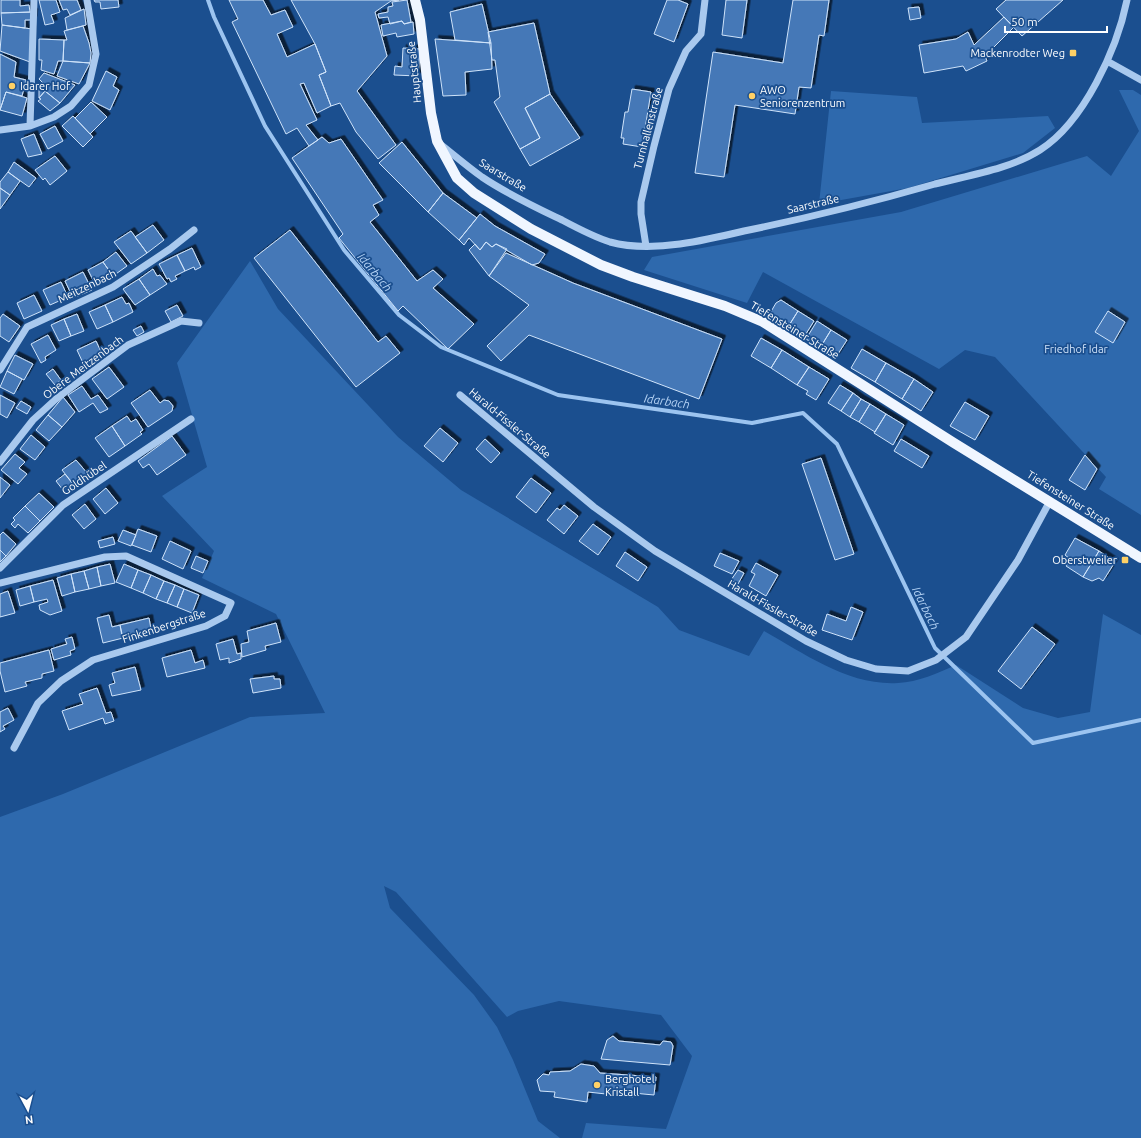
<svg xmlns="http://www.w3.org/2000/svg" width="1141" height="1138" font-family="Ubuntu,sans-serif">
<style>
.green{fill:#2e69ad}
.lines{fill:none;stroke-linecap:round;stroke-linejoin:round}
.stream{stroke:#9cc4f0;stroke-width:4}
.building{fill:#4478b7;stroke:#cfe3fa;filter:url(#shadow)}
.minor{stroke:#a9c9ee;stroke-width:7}
.major{stroke:#f0f6ff;stroke-width:10}
.poi-dot{fill:#ffd166;stroke:#1b4f8f;stroke-width:1.5}
.labels{text-anchor:middle;dominant-baseline:central;stroke-width:3.5;stroke-linejoin:round;paint-order:stroke}
.poi-label{font-size:11px;fill:#fff;stroke:#1b4f8f;text-anchor:start}
.street-label{font-size:11px;fill:#fff;stroke:#1b4f8f}
.park-label{font-size:11px;fill:#cfe3fa;stroke:#1b4f8f}
.water-label{font-size:12px;font-style:italic;fill:#b5d3f5;stroke:#1b4f8f}
</style>
<defs>
<filter id="shadow"><feDropShadow dx="3.5" dy="-3.5" stdDeviation="0" flood-color="#0009"/></filter>
</defs>
<rect width="100%" height="100%" fill="#1b4f8f"/>
<path class="green" d="M1119,90H1133L1141,95V515L1099,489L1106,477L995,357L965,350L939,369L763,272L747,303L644,270L652,257L901,212L1087,156L1111,176L1139,131Z
M831,91L917,97L922,123L1048,116L1055,128L1023,153L908,188L819,204Z
M250,261L278,309L398,437L461,490L658,607L679,630L749,656L764,631C805,654 849,686 898,683C918,682 938,673 956,665L1023,708L1058,718L1090,712L1103,614L1141,635V1138H582L586,1123L666,1129L692,1056L661,1015L559,1001L518,1011L507,1017L396,892L384,886L390,908L474,995L497,1027L513,1060L538,1121L560,1138H0V817L63,794L250,717L325,713L276,614L202,578L214,551L162,496L207,467L177,363Z"/>
<g class="lines">
<path class="stream" d="M208,0L214,17L265,126L344,250L399,315L441,347L558,395L752,423L803,413L837,444L935,648L1033,743L1141,720"/>
</g>
<path class="building" d="M1,0H20V6L29,5L30,12L1,13Z
M39,0H56L60,12L51,15L54,23L45,25Z
M59,0H77L81,10L70,15L67,9L63,10Z
M94,0H118L119,7L101,9L100,2H95Z
M229,0H263L271,15L285,10L293,27L277,34L287,57L315,44L326,72L319,75L331,106L317,113L304,83L300,84L317,120L306,125L318,140L309,146L297,128L286,134L232,22L238,19Z
M291,0H399L391,1L375,12L387,56L357,91L396,145L378,159L356,132L340,103L331,106L319,75L326,72L315,44Z
M407,0L411,22L404,24L402,21L390,24L388,17L379,18L378,14L388,12V7L393,6L392,2Z
M667,0H678L688,4L674,42L654,34Z
M726,0H747L742,38L722,35Z
M793,0H829L824,36L819,35L811,88L799,87L795,114L735,105L724,177L695,173L713,52L783,63Z
M1006,0H1063L1022,36L996,9Z
M482,4L491,43L455,40L450,12Z
M919,7L921,18L910,20L908,8Z
M84,9L86,25L67,30L65,18Z
M34,12L33,20H25V28L2,25L1,13Z
M1004,17L1014,27L985,56L987,61L966,71L963,66L924,73L919,45L956,39L968,32L974,45Z
M402,21L404,24L413,22L414,34L397,37L396,33L383,36L381,25Z
M534,23L550,94L525,108L540,138L520,149L494,102L500,97L495,60H492L488,32Z
M2,25L32,29L30,62L0,51Z
M83,26L89,43L91,53L90,63L63,61L64,40H67L64,31Z
M39,39L64,40L63,61H58L54,74L41,70L42,60H39Z
M435,39L491,43L492,69L465,72L466,95L443,96Z
M403,48L420,49L418,76L394,75L395,66L402,67Z
M0,54L16,62L14,77L26,80L22,96L6,92L0,110Z
M63,61L90,63L79,84L57,76Z
M106,71L117,77L113,86L119,90L110,110L92,101Z
M44,73L75,85L60,103L45,91L39,98V88L43,83L39,79Z
M632,89L651,92L642,147L623,144L624,138H621L625,112H628Z
M45,91L60,103L50,111L38,101L41,99L39,98Z
M6,92L27,98L22,116L0,110Z
M550,94L580,138L530,166L520,149L540,138L525,108Z
M91,102L107,117L90,134L75,118Z
M73,116L93,137L83,147L62,126Z
M55,126L63,141L48,149L40,134Z
M34,134L42,154L28,157L21,139Z
M322,137L329,143L341,139L383,200L373,205L379,215L370,222L417,281L433,270L443,279L433,288L474,324L448,349L403,306L398,311L339,238L343,234L292,158Z
M402,142L443,193L428,212L379,163Z
M55,156L67,171L50,185L45,178L43,180L35,170Z
M14,162L36,178L29,187L8,172Z
M8,172L20,181L10,195L0,188V182Z
M0,188L10,195L0,209Z
M443,193L477,218L459,240L428,212Z
M480,214L495,226L545,254L539,263L532,265L496,244L492,247L486,242L480,250L469,238L464,245L459,240Z
M153,225L164,240L147,253L135,237Z
M290,230L378,342L386,336L400,353L356,387L254,258Z
M131,231L147,253L131,264L114,242Z
M486,242L492,247L496,244L507,249L489,276L469,250L475,244L480,250Z
M192,248L201,267L195,270L194,267L185,271L177,255Z
M116,252L127,266L113,276L103,262Z
M506,253L573,283L722,339L699,399L529,335L501,361L487,346L529,305L489,276Z
M177,255L185,271L175,276L177,279L171,282L169,278L167,279L159,264Z
M103,262L113,276L96,286L88,270Z
M153,269L157,276L160,275L167,284L150,295L139,279Z
M83,272L92,290L73,298L65,281Z
M139,279L150,295L135,305L123,289Z
M61,282L68,297L50,305L43,290Z
M34,295L42,311L24,319L17,303Z
M122,297L126,304L129,303L133,312L113,322L105,305Z
M781,300L798,311L788,327L769,315L776,303Z
M105,305L113,322L97,329L89,312Z
M177,305L183,316L171,322L165,311Z
M798,311L814,321L804,337L788,327Z
M1108,311L1125,322L1113,343L1095,332Z
M3,314L20,326L9,342L0,336V318Z
M77,314L84,331L71,336L64,319Z
M64,319L71,336L59,341L51,325Z
M817,321L831,330L820,348L806,339Z
M141,326L144,332L137,336L133,330Z
M831,330L847,340L836,357L820,348Z
M48,335L56,350L45,357L46,360L41,363L31,344Z
M761,338L782,350L771,368L751,356Z
M96,341L102,354L83,363L77,350Z
M862,349L886,363L875,382L851,368Z
M782,350L809,367L797,385L771,368Z
M15,355L33,364L24,380L7,371Z
M886,363L914,379L902,399L875,382Z
M109,367L124,387L107,399L92,379Z
M809,367L829,379L816,400L806,394L808,391L797,385Z
M53,369L61,380L55,385L46,374Z
M7,371L22,379L14,394L0,387Z
M914,379L933,392L921,411L902,399Z
M840,385L853,393L841,411L828,403Z
M82,386L91,399L98,395L108,409L100,413L93,403L79,412L68,395Z
M150,390L160,403L164,400L169,401L173,406L172,411L148,427L131,403Z
M853,393L861,399L850,417L841,411Z
M0,395L15,403L7,418L0,414Z
M63,397L75,412L62,427L48,415Z
M861,399L870,404L859,422L850,417Z
M21,401L31,407L27,414L16,408Z
M965,402L989,416L975,440L950,426Z
M870,404L886,414L875,432L859,422Z
M886,414L904,425L893,445L874,433Z
M48,415L62,427L49,441L36,430Z
M127,416L131,422L136,419L143,430L140,432L142,434L125,446L112,426Z
M112,426L125,446L109,457L95,438Z
M440,428L458,443L443,462L424,446Z
M31,435L45,447L35,460L20,449Z
M172,436L186,455L157,475L149,464L143,468L138,461Z
M485,439L500,453L491,463L476,449Z
M901,439L929,456L922,468L894,451Z
M15,454L25,462L19,468L27,474L18,484L1,470Z
M1085,455L1097,469L1085,490L1069,480Z
M821,458L854,554L835,560L802,464Z
M76,460L88,474L74,485L62,470Z
M65,474L72,483L63,490L56,481Z
M0,477L10,485L0,498Z
M531,478L551,493L536,513L516,497Z
M106,488L118,503L105,514L93,499Z
M39,493L54,507L40,521L25,506Z
M85,504L96,519L84,529L72,515Z
M564,505L578,516L564,534L547,520L557,508L560,510Z
M25,506L40,521L28,533L18,524L15,528L11,524L15,520L13,518Z
M593,524L611,537L598,555L579,541Z
M138,529L157,536L151,552L132,545Z
M123,530L136,535L131,546L118,541Z
M3,532L16,544L6,556L0,550V535Z
M113,537L115,544L100,548L98,541Z
M1075,538L1099,551L1083,577L1066,566L1070,559L1065,555Z
M170,541L191,551L183,569L162,559Z
M0,550L6,556L0,562Z
M1099,551L1115,562L1103,581L1099,578L1092,581L1083,577Z
M625,552L647,567L638,581L616,566Z
M720,553L739,561L732,574L714,566Z
M196,556L208,561L203,573L191,568Z
M756,563L778,575L766,596L749,586L755,574L751,572Z
M110,564L115,583L101,586L97,567Z
M124,564L138,570L131,588L116,582Z
M97,567L101,586L89,589L84,571Z
M138,570L151,575L143,593L131,588Z
M738,570L744,573L738,584L731,580Z
M84,571L89,589L75,592L71,574Z
M71,574L75,592L62,596L57,578Z
M151,575L164,581L156,599L143,593Z
M53,580L62,611L50,615L40,610L39,605L48,602L47,599L34,602L30,586Z
M164,581L175,585L167,603L156,599Z
M175,585L184,589L177,607L167,603Z
M30,586L34,602L20,606L16,590Z
M184,589L199,595L192,613L177,607Z
M8,591L15,613L0,617V594Z
M851,607L863,612L852,640L822,630L827,614L846,621Z
M109,615L112,627L120,625L123,638L103,643L97,618Z
M149,618L151,629L122,636L120,625Z
M276,623L281,642L265,646L266,650L242,657L241,644L249,642L247,631Z
M1032,627L1055,644L1021,689L998,671Z
M72,637L75,649L70,651L71,655L54,660L51,649L67,644L65,639Z
M233,639L237,654L241,653V659L229,663V658L220,660L216,644Z
M49,650L54,671L42,674V678L25,682L27,686L5,692L0,671V663Z
M191,650L195,663L203,660L205,668L167,677L162,658Z
M135,667L141,690L112,696L109,685L115,683L112,673Z
M274,676V679H280L281,688L253,693L250,679Z
M97,688L106,713L111,712L114,721L105,724L103,718L69,730L62,711L83,704L79,694Z
M8,708L14,720L3,726L5,729L0,732V712Z
M613,1036L619,1041L660,1045L663,1041L671,1042L673,1046L670,1065L601,1059L607,1040Z
M581,1064L594,1066L600,1073L656,1077L654,1095L633,1093V1097L588,1092L587,1102L554,1097L555,1092L540,1091L537,1080L543,1074L549,1075L550,1072L570,1071Z"/>
<g class="lines">
<path class="minor" d="M1107,61L1141,80
M30,126L34,0
M0,130L30,126L54,117L71,106L89,85L96,54L87,0
M440,144C454,155 468,167 482,177C507,194 535,207 562,220C577,228 594,237 610,242C632,248 658,247 680,244C701,241 723,236 744,231C808,218 872,202 935,184C970,175 1010,169 1040,150C1084,122 1117,49 1127,0
M646,246L641,214V202L654,146L669,89L686,51L701,34L705,0
M0,370L27,327L113,287L170,249L194,230
M460,395L594,507L655,551L806,641L846,660L876,669L908,671L936,660L966,637L1018,560L1050,501
M0,462L33,420L56,399L128,345L181,321L199,323
M0,568L63,505L191,419
M0,583L105,557L126,556L231,603L225,616L206,626L93,660L61,681L38,703L14,748"/>
<path class="major" d="M415,0L420,20L431,113L437,141L457,178L474,193L531,229L601,265L633,277L725,306L763,322L954,443L1141,558"/>
</g>
<g class="poi-dot">
<rect x="1069" y="49" width="8" height="8" rx="2"/>
<circle cx="12" cy="86" r="4"/>
<circle cx="752" cy="96" r="4"/>
<rect x="1121" y="556" width="8" height="8" rx="2"/>
<circle cx="597" cy="1085" r="4"/>
</g>
<g class="labels">
<g class="poi-label">
<text x="1065" y="53" text-anchor="end">Mackenrodter Weg</text>
<text x="20" y="86">Idarer Hof</text>
<text x="760" y="90">AWO<tspan x="760" dy="13">Seniorenzentrum</tspan></text>
<text x="1117" y="560" text-anchor="end">Oberstweiler</text>
<text x="605" y="1079">Berghotel<tspan x="605" dy="13">Kristall</tspan></text>
</g>
<g class="street-label">
<text transform="translate(414 72) rotate(-96)">Hauptstraße</text>
<text transform="translate(648 128) rotate(-75)">Turnhallenstraße</text>
<text transform="translate(503 175) rotate(31)">Saarstraße</text>
<text transform="translate(813 204) rotate(-13)">Saarstraße</text>
<text transform="translate(87 286) rotate(-26)">Meitzenbach</text>
<text transform="translate(795 330) rotate(31)">Tiefensteiner Straße</text>
<text transform="translate(83 367) rotate(-37)">Obere Meitzenbach</text>
<text transform="translate(510 423) rotate(40)">Harald-Fissler-Straße</text>
<text transform="translate(84 478) rotate(-34)">Goldhübel</text>
<text transform="translate(1071 500) rotate(32)">Tiefensteiner Straße</text>
<text transform="translate(773 608) rotate(30)">Harald-Fissler-Straße</text>
<text transform="translate(164 626) rotate(-18)">Finkenbergstraße</text>
</g>
<g class="park-label">
<text x="1076" y="349">Friedhof Idar</text>
</g>
<g class="water-label">
<text transform="translate(375 272) rotate(50)">Idarbach</text>
<text transform="translate(667 401) rotate(8)">Idarbach</text>
<text transform="translate(926 608) rotate(64)">Idarbach</text>
</g>
</g>
<g transform="translate(28 1110) rotate(173)" stroke="#1b4f8f" stroke-width="3" paint-order="stroke">
<path d="M0-3L7 15L0 10L-7 15Z" fill="#ffffff"/>
<text y="-6" font-size="11" font-weight="bold" text-anchor="middle" fill="#ffffff">N</text>
</g>
<path d="M1005 26v6h102v-6" fill="none" stroke="#ffffff" stroke-width="2"/>
<text x="1011" y="26" font-size="12" fill="#ffffff" stroke="#1b4f8f" stroke-width="3" paint-order="stroke">50 m</text>
</svg>
